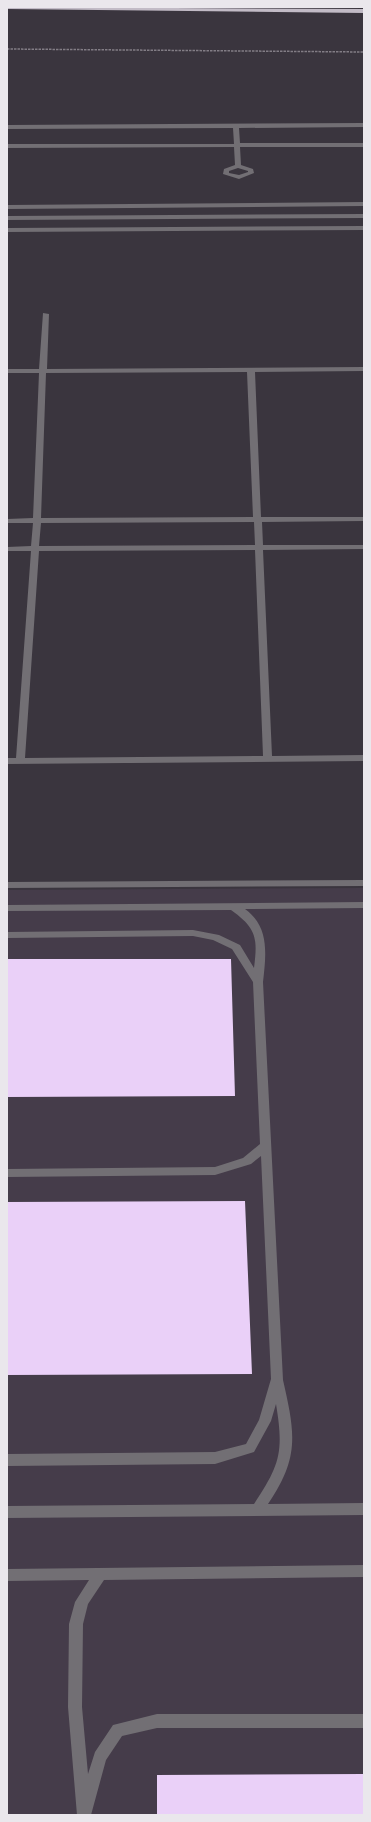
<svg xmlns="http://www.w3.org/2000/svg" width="371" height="1822" font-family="Rubik,sans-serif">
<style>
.built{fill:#453c4a}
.building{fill:#ead0f8}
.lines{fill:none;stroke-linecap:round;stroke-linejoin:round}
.path{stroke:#827d85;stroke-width:1.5;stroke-dasharray:2.5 1;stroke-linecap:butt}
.service{fill:#726f74;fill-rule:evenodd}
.minor{fill:#726f74;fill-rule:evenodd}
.motorway{fill:#c2bbc6;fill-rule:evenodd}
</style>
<rect width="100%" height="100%" fill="#3a353e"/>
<path class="built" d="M364,888V1815H7V890Z"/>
<path class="building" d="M7,959H231L235,1096L7,1097Z
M245,1201L252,1374L7,1375V1202Z
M364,1774V1815H157V1775Z"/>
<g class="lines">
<path class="path" d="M7,49L364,52"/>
<path class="service" d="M364,880V886L7,888V882Z
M364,902V908L245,909C270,927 266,955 263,982L283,1380C295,1433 300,1457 268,1504L364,1503V1515L7,1518V1506L254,1504C280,1465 284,1452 276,1404L271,1421L254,1452L215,1464L7,1466V1454L215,1452L246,1444L259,1420L271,1379L261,1156L251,1164L215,1175L7,1177V1169L215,1167L243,1158L260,1144L253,982L232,949L213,940L193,936L7,938V932L193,930L219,935L240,945L254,968C258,937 256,928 231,910L7,911V905Z
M364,1565V1577L104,1580L88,1604L83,1624L82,1707L88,1774L95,1752L113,1725L157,1714H364V1728H157L122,1736L106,1760L91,1815H77L68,1707L69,1624L75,1602L89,1580L7,1581V1569Z"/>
<path class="minor" d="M364,123V127L239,128L240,143H364V147H240L241,165L253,169L254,173L239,179L223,174L224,169L235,165L234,147L7,148V144H234L233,128L7,129V125ZM238,168L248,171V172L239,175L229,173V171Z
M364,202V206L7,209V205Z
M364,214V218L7,220V216Z
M364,226V230L7,232V228Z
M43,313L49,314L47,369L364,367V371L255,372L261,517H364V521L262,522L263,545H364V549L263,550L272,756L364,755V761L7,764V758H16L31,551H7V547L31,546L33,523H7V519L33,518L39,373H7V369H39ZM247,372L253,517L41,518L46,373ZM254,522L255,545L39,546L41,523ZM255,550L263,756L25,758L39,551Z"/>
<path class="motorway" d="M7,7L364,9V13L7,9Z"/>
</g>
<rect width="371" height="1822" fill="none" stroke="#eae7ec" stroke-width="16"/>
</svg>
